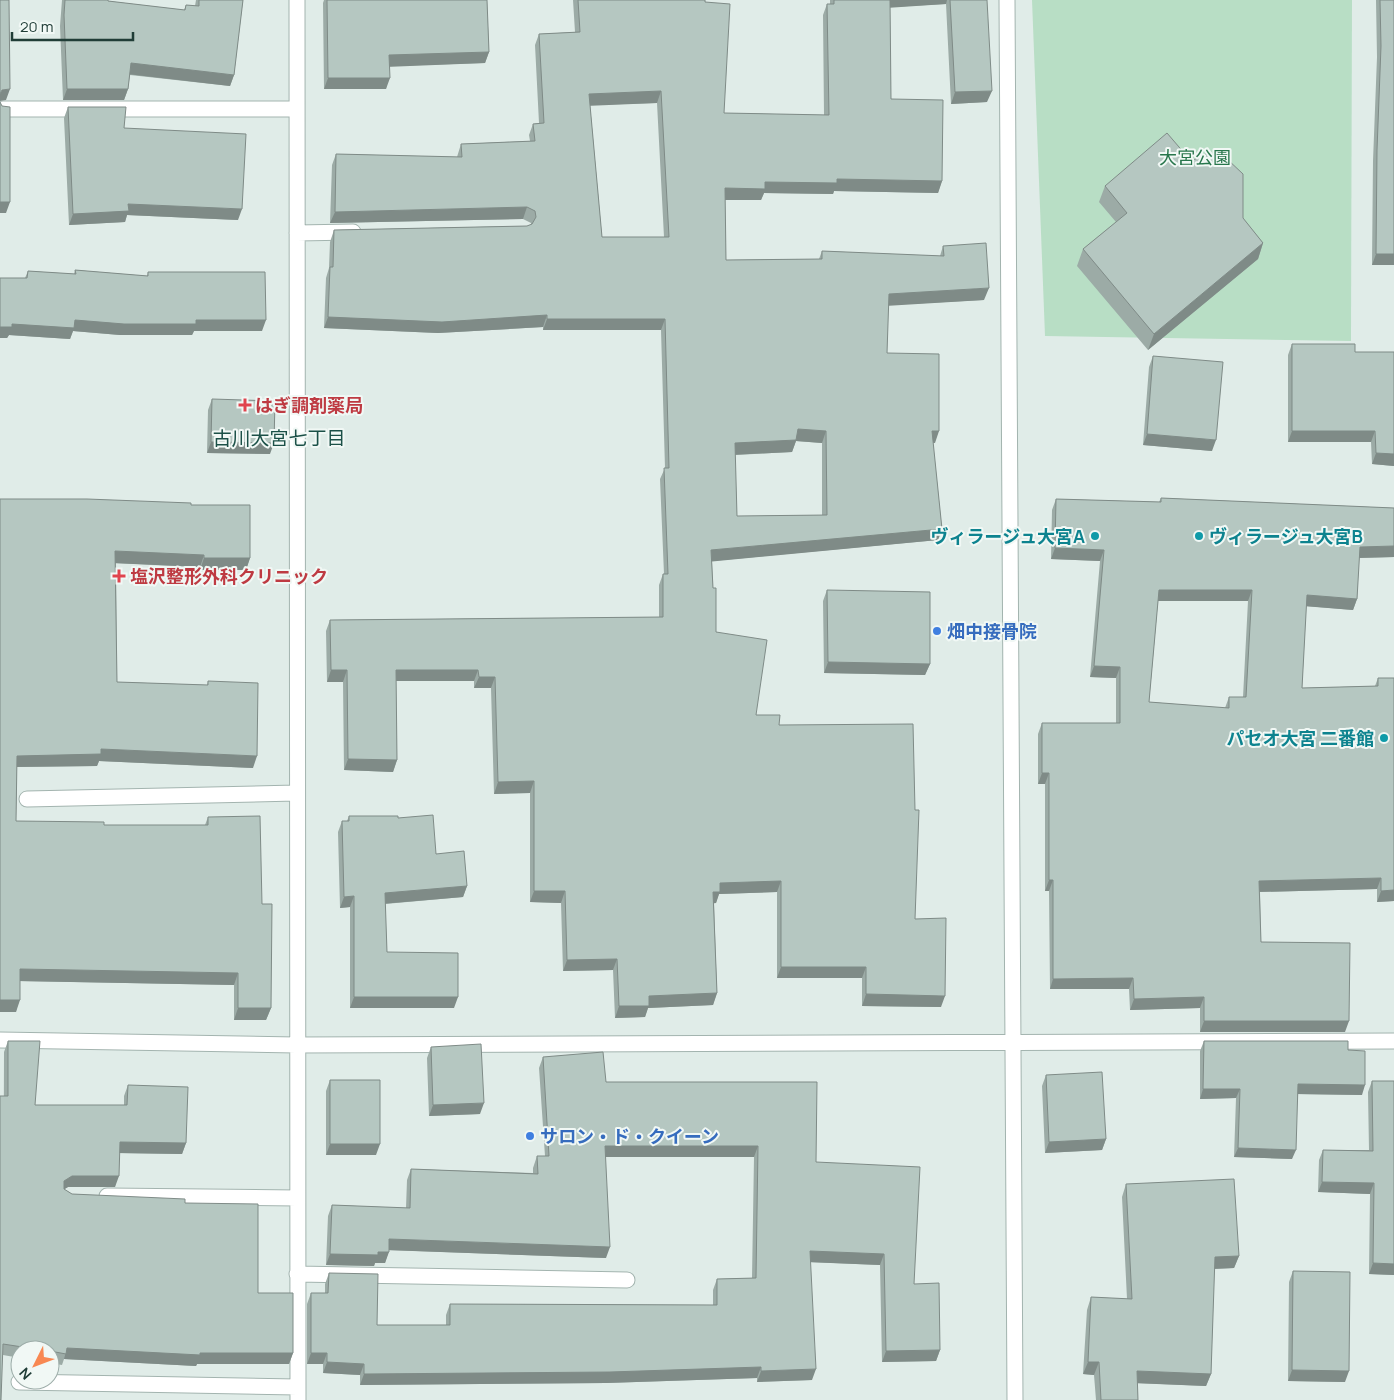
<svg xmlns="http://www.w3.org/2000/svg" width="1394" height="1400" font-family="Manrope,'Noto Sans JP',sans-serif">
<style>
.green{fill:#b8dec5}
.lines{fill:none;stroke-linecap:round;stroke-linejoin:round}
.minor-casing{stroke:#a3b4af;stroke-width:17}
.minor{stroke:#fff;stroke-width:15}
.wall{fill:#9caba6;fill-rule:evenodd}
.shaded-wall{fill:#7f8b87}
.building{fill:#b5c7c1;stroke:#7f8b87;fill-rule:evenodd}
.health-dot{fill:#e0444e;stroke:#f1f8f5;stroke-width:2}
.culture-dot{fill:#0f9aa8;stroke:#f1f8f5;stroke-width:2}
.shop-dot{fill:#3f7fe0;stroke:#f1f8f5;stroke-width:2}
.labels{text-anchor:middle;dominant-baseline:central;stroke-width:4;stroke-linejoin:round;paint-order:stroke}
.park-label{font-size:18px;fill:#28764c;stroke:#f1f8f5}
.health-label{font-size:18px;font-weight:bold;fill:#be3a42;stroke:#f1f8f5;text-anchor:start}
.culture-label{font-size:18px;font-weight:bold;fill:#0d838f;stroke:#f1f8f5;text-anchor:end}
.shop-label{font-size:18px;font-weight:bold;fill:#366cbe;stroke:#f1f8f5;text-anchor:start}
.neighbourhood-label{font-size:19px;fill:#1b5047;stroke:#f1f8f5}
</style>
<rect width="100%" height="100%" fill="#e0ece8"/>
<path class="green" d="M1032,0H1352L1351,341L1045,336Z"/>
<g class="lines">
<defs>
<path id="minor" d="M297,0L298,1400
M1007,0L1015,1400
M3,109H297
M297,233L353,232
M27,799L296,793
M0,1040L296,1045L1394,1041
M107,1196L297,1198
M297,1274L627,1280
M19,1382L297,1387"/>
</defs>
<use href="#minor" class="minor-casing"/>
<use href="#minor" class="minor"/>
</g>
<path class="wall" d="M62,0H108V1L184,10L186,5L195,6L196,0H243L234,75L230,86L130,75L128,89L124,100H63L60,26Z
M324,0H487L489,52L485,63L390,66L386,89H324L323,3Z
M573,0H705L724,113L824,115L823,15L827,4H830V0H987V102L951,104L946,4L890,7L891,99L942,181L938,193L834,191L833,194L764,193L761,200H725L726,260L819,259L822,251L940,256L943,246L984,300L888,305L887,353L935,443H933L942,529L938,540L712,561L713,588L716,632L756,715L779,725L915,919L941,1007L862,1006V978H777V892L719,894L716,903H714L717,993L713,1005L648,1008L645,1017L615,1018L613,970L563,971L561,903L530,902V793L494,794L491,688H474V681H396L397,760L393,772L344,770L343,682H327L326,631L330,620L659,617V585L663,574H664L660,479L665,468L661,330H543V327L438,333L324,328L326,278L329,268L330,242L334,230L527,226L531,225V223L523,219L330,223L332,165L336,154L457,157L461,144L530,141L529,135L533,124L539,123L535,45L539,34L575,32ZM657,103L664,237H602L590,105ZM796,441L822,443V515L737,516L735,455L792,452Z
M1376,0H1394V265H1372L1373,161L1377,57Z
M68,107L124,128L238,220L127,215L125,222L69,225L64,118Z
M1191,161L1243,218L1263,243L1258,259L1148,350L1077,266L1083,249L1116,222L1099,202L1105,186Z
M75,270L147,276L148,272L262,331H194L192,335H120L73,331L70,339L9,335L7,338H0V278H25L28,271L74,274Z
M1292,344L1355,352L1394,466L1372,464L1371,442H1288V355Z
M1153,356L1212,451L1143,445L1149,367Z
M212,399L270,454L207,453L208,410Z
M1161,498L1394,508V557L1359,558L1357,599L1353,610L1306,606L1302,688L1375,686L1378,678H1394V901L1377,902V889L1260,892L1261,942L1345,1032H1200V1008L1130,1010L1129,989H1050L1049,891H1045V784H1038V734L1042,723H1116V678L1090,677L1100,561L1051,559L1052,510L1056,499L1159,502ZM1158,601H1248L1243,697H1229L1225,708L1149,702Z
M0,499L191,505L250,558L246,570H200V567L116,563L117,682L207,685L208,681L253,768L99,761L97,766L17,767L16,821L104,825H205L208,817L262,904L271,1008L266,1020H234V985L20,981L16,1012Z
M827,590L930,664L925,675L824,673L823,601Z
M349,816L398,818L436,854L467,886L463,897L385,904L387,952L454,1008H350V907L340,908L338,832L342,821H347Z
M8,1041L35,1105H124V1096L128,1085L186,1143L182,1154L119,1153L115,1187H68L64,1189L72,1194L185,1203L258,1293L293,1353L289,1364H197L196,1366L64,1359L62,1365L50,1363V1350H20V1358L3,1355L4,1052Z
M1204,1041L1348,1050L1362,1095L1298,1094L1292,1159L1234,1157L1236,1098L1200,1099V1051Z
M431,1047L480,1114L429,1116L427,1058Z
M543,1057L606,1082L816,1162L914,1284L940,1350L936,1361L882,1362L880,1265L810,1262L812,1380L757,1382V1378L606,1383L360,1385V1375L323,1373V1364H307V1304L311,1293H325V1284L329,1273L377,1325H446V1315L450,1304L713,1305V1290L717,1279L752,1278L754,1157H605L606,1258L389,1250L385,1263H375L374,1266L326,1265L328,1216L332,1205L406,1208L407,1180L411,1169L533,1173V1168L537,1156H545L539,1068Z
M1046,1075L1106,1139L1102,1150L1045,1153L1042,1086Z
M330,1080L376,1155H326V1091Z
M1372,1081H1394V1275L1369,1274L1370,1194L1318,1192L1319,1160L1323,1150H1369L1368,1092Z
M1126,1184L1239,1256L1234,1268L1214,1269L1211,1374L1206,1386L1137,1383L1138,1400H1096L1094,1375L1083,1374L1087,1310L1091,1297L1127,1299L1122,1197Z
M1293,1271L1345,1382L1288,1381L1289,1282Z"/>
<path class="shaded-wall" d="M889,0H947L946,4L886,8Z
M489,52L485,63L385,67L389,55Z
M131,63L234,75L230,86L127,74Z
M328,78H390L386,89H324Z
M10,89L6,100L0,101V94L2,90Z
M67,89H128L124,100H63Z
M661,91L657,103L585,106L589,94Z
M992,91L987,102L951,104L955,92Z
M837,179L942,181L938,193L834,191L833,194L764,193L761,200H721L725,188L765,182Z
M0,202H10L6,213H0Z
M128,204L242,209L238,220L127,215L125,222L69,225L73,214Z
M527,207L523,219L330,223L335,212Z
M1263,243L1258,259L1148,350L1154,334Z
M1376,254H1394V265H1372Z
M989,288L984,300L885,306L889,294Z
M547,315L543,327L438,333L324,328L328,317Z
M547,319H665L661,330H543Z
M75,320H266L262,331H194L192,335H120L73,331L70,339L9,335L7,338H0V327L12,324Z
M798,429L826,431L822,443L796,441L792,452L730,455L735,443Z
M932,431H939L935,443L928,442Z
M1292,431H1375L1371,442H1288Z
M1147,434L1216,440L1212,451L1143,445Z
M211,442L274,443L270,454L207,453Z
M1376,453L1394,454V466L1372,464Z
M942,529L938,540L707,562L711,550Z
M1394,546V557L1356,558L1360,547Z
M1055,548L1104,550L1100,561L1051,559Z
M115,551L204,555L200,567L111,563Z
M204,558H250L246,570H200Z
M1159,590H1252L1248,601H1155Z
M1307,595L1357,599L1353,610L1303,606Z
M828,662L930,664L925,675L824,673Z
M1094,666L1120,667L1116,678L1090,677Z
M331,670H347L343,682H327Z
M396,670H478L474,681H392Z
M479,677H495L491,688H474Z
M101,749L257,756L253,768L99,761L97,766L13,767L17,756Z
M348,759L397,760L393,772L344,770Z
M1042,773H1049L1045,784H1038Z
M534,781L530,793L494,794L498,782Z
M1381,878L1377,889L1255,892L1259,881Z
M1049,880H1053L1049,891H1045Z
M781,881L777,892L719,894L716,903L709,904L713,892L720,883Z
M467,886L463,897L381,904L385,893Z
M1394,890V901L1377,902L1381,891Z
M534,891H565L561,903L530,902Z
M354,896L350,907L340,908L344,897Z
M617,959L613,970L563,971L567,960Z
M781,967H866L862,978H777Z
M20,969L238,973L234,985L16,981Z
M1133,978L1129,989H1050L1053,979Z
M717,993L713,1005L648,1008L645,1017L615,1018L619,1006L649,996Z
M866,994L945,996L941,1007L862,1006Z
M354,997H458L454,1008H350Z
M1204,997L1200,1008L1130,1010L1134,999Z
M0,1000H20L16,1012H0Z
M238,1008H271L266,1020H234Z
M1204,1021H1349L1345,1032H1200Z
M1298,1084L1365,1085L1362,1095L1295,1094Z
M1203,1089H1240L1236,1098L1200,1099Z
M484,1103L480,1114L429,1116L433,1105Z
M1106,1139L1102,1150L1045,1153L1049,1142Z
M120,1142L186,1143L182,1154L116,1153Z
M330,1144H380L376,1155H326Z
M605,1146H758L754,1157H601Z
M1238,1148L1296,1150L1292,1159L1234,1157Z
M72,1176H119L115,1187H68L60,1192L64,1181Z
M1322,1182L1374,1183L1370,1194L1318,1192Z
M389,1239L610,1247L606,1258L385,1250Z
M810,1251L884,1254L880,1265L806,1262Z
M378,1252H389L385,1263H375L374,1266L326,1265L330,1254Z
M1239,1256L1234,1268L1210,1269L1215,1257Z
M1373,1263L1394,1264V1275L1369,1274Z
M67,1348L200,1353H293L289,1364H197L196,1366L64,1359Z
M940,1350L936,1361L882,1362L886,1351Z
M311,1353H327L323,1364H307Z
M327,1362L364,1364L360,1375L323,1373Z
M1088,1362H1099L1094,1375L1083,1374Z
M761,1367L757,1378L606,1383L360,1385L364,1374Z
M816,1369L812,1380L757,1382L761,1371Z
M1292,1370L1349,1371L1345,1382L1288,1381Z
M1137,1371L1211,1374L1206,1386L1132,1383Z"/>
<path class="building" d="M0,0H9L10,89L2,90L0,94Z
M65,0H108V1L185,10L186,5L199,6V0H243L234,75L131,63L128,89H67L64,15Z
M327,0H487L489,52L389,55L390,78H328Z
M578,0H705V2L730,4L724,113L829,115L827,4H834V0H890L891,99L943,100L942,181L837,179V183L765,182V189L725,188L726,260L822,259V251L944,256L943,246L986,243L989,288L889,294L887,353L939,354V431H932L942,529L711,550L713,588H716V632L767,640L756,715H780L779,725L913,724L915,810H919L915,919L946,918L945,996L866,994V967H781V881L720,883V892H713L717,993L649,996V1006H619L617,959L567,960L565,891H534V781L498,782L495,677H479L478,670H396L397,760L348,759L347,670H331L330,620L663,617V574H668L664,468H669L665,319H547V315L442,322L328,317L330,267H333L334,230L527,226L532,224L536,217L535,211L527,207L335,212L336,154L462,157L461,144L535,141L533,124L544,123L539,34L580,32ZM661,91L669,237H602L589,94ZM798,429L826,431L827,515L737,516L735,443L796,440Z
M950,0H987L992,91L955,92Z
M1380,0H1394V254H1376L1377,150L1381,46Z
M0,102L2,106L10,107V202H0Z
M68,107H126L124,128L246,134L242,209L128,204L129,211L73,214Z
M1167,133L1191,161L1206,154L1226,158L1243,174V218L1263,243L1154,334L1083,249L1127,213L1105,186Z
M75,270L148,276V272H265L266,320H196V324H124L75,320L74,328L12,324V327H0V278H27L28,271L76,274Z
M1292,344H1355V352H1394V454L1376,453L1375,431H1292Z
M1153,356L1223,362L1216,440L1147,434Z
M212,399L275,401L274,443L211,442Z
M1161,498L1394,508V546L1360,547L1357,599L1307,595L1302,688L1378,686V678H1394V890L1381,891V878L1259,881L1261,942L1350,943L1349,1021H1204V997L1134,999L1133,978L1053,979V880H1049V773H1042V723H1120V667L1094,666L1104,550L1055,548L1056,499L1161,502ZM1159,590H1252L1246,697H1229V708L1149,702Z
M0,499H87L191,503V505H250V558H204V555L115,551L117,682L208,685V681L258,683L257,756L101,749V754L17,756L16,821L104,822V825H208V817L260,816L262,904H272L271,1008H238V973L20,969V1000H0Z
M827,590L930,592V664L828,662Z
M433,815L436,854L464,851L467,886L385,893L387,952L458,953V997H354V896L344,897L342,821H349V816H398V818Z
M8,1041H40L35,1105H127L128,1085L188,1087L186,1143L120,1142L119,1176H72L64,1181V1189L72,1194L185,1199V1203L258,1204V1293H293V1353H200V1355L67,1348L66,1354L50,1351V1350H42L3,1344L1,1400H0V1096H8Z
M1204,1041H1348V1050L1365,1051V1085L1298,1084L1296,1150L1238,1148L1240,1089H1203Z
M481,1044L484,1103L433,1105L431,1047Z
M603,1052L606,1082H817L816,1162L920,1167L914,1284L939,1283L940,1350L886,1351L884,1254L810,1251L816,1369L761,1371V1367L610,1372L364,1374V1364L327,1362V1353H311V1293H328L329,1273L378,1274L377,1325H450V1304L717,1305V1279L756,1278L758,1146H605L610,1247L389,1239V1252H378V1255L330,1254L332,1205L410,1208L411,1169L538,1174L537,1156H549L543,1057Z
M1102,1072L1106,1139L1049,1142L1046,1075Z
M330,1080H380V1144H330Z
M1372,1081H1394V1264L1373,1263L1374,1183L1322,1182L1323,1150L1373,1151Z
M1234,1179L1239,1256L1215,1257L1211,1374L1137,1371L1138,1400H1101L1099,1362H1088L1091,1297L1132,1299L1126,1184Z
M1293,1271L1350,1272L1349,1371L1292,1370Z"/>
<g class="health-dot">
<path d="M242.5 397.5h5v5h5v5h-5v5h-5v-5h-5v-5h5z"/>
<path d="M116.5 568.5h5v5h5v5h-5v5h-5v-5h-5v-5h5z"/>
</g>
<g class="culture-dot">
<circle cx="1095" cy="536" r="5"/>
<circle cx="1199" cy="536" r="5"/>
<circle cx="1384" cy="738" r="5"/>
</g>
<g class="shop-dot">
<circle cx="937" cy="631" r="5"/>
<circle cx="530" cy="1136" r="5"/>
</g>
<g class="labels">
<g class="park-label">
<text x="1195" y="157">大宮公園</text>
</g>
<g class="health-label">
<text x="255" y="405">はぎ調剤薬局</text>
<text x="130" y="576">塩沢整形外科クリニック</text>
</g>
<g class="culture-label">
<text x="1085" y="536">ヴィラージュ大宮A</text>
<text x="1209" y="536" text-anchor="start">ヴィラージュ大宮B</text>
<text x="1374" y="738">パセオ大宮 二番館</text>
</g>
<g class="shop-label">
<text x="947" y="631">畑中接骨院</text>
<text x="540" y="1136">サロン・ド・クイーン</text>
</g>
<g class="neighbourhood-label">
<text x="279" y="438">古川大宮七丁目</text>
</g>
</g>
<g transform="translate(35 1365) rotate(228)"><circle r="24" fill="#f1f8f5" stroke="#9dada9"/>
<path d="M0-4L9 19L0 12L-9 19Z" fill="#f88852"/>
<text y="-8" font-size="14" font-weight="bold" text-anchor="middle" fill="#203d37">N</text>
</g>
<path d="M12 32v8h121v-8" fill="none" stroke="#203d37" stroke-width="2.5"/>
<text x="20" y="32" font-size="15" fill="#203d37" stroke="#f1f8f5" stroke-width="4" paint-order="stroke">20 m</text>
</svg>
